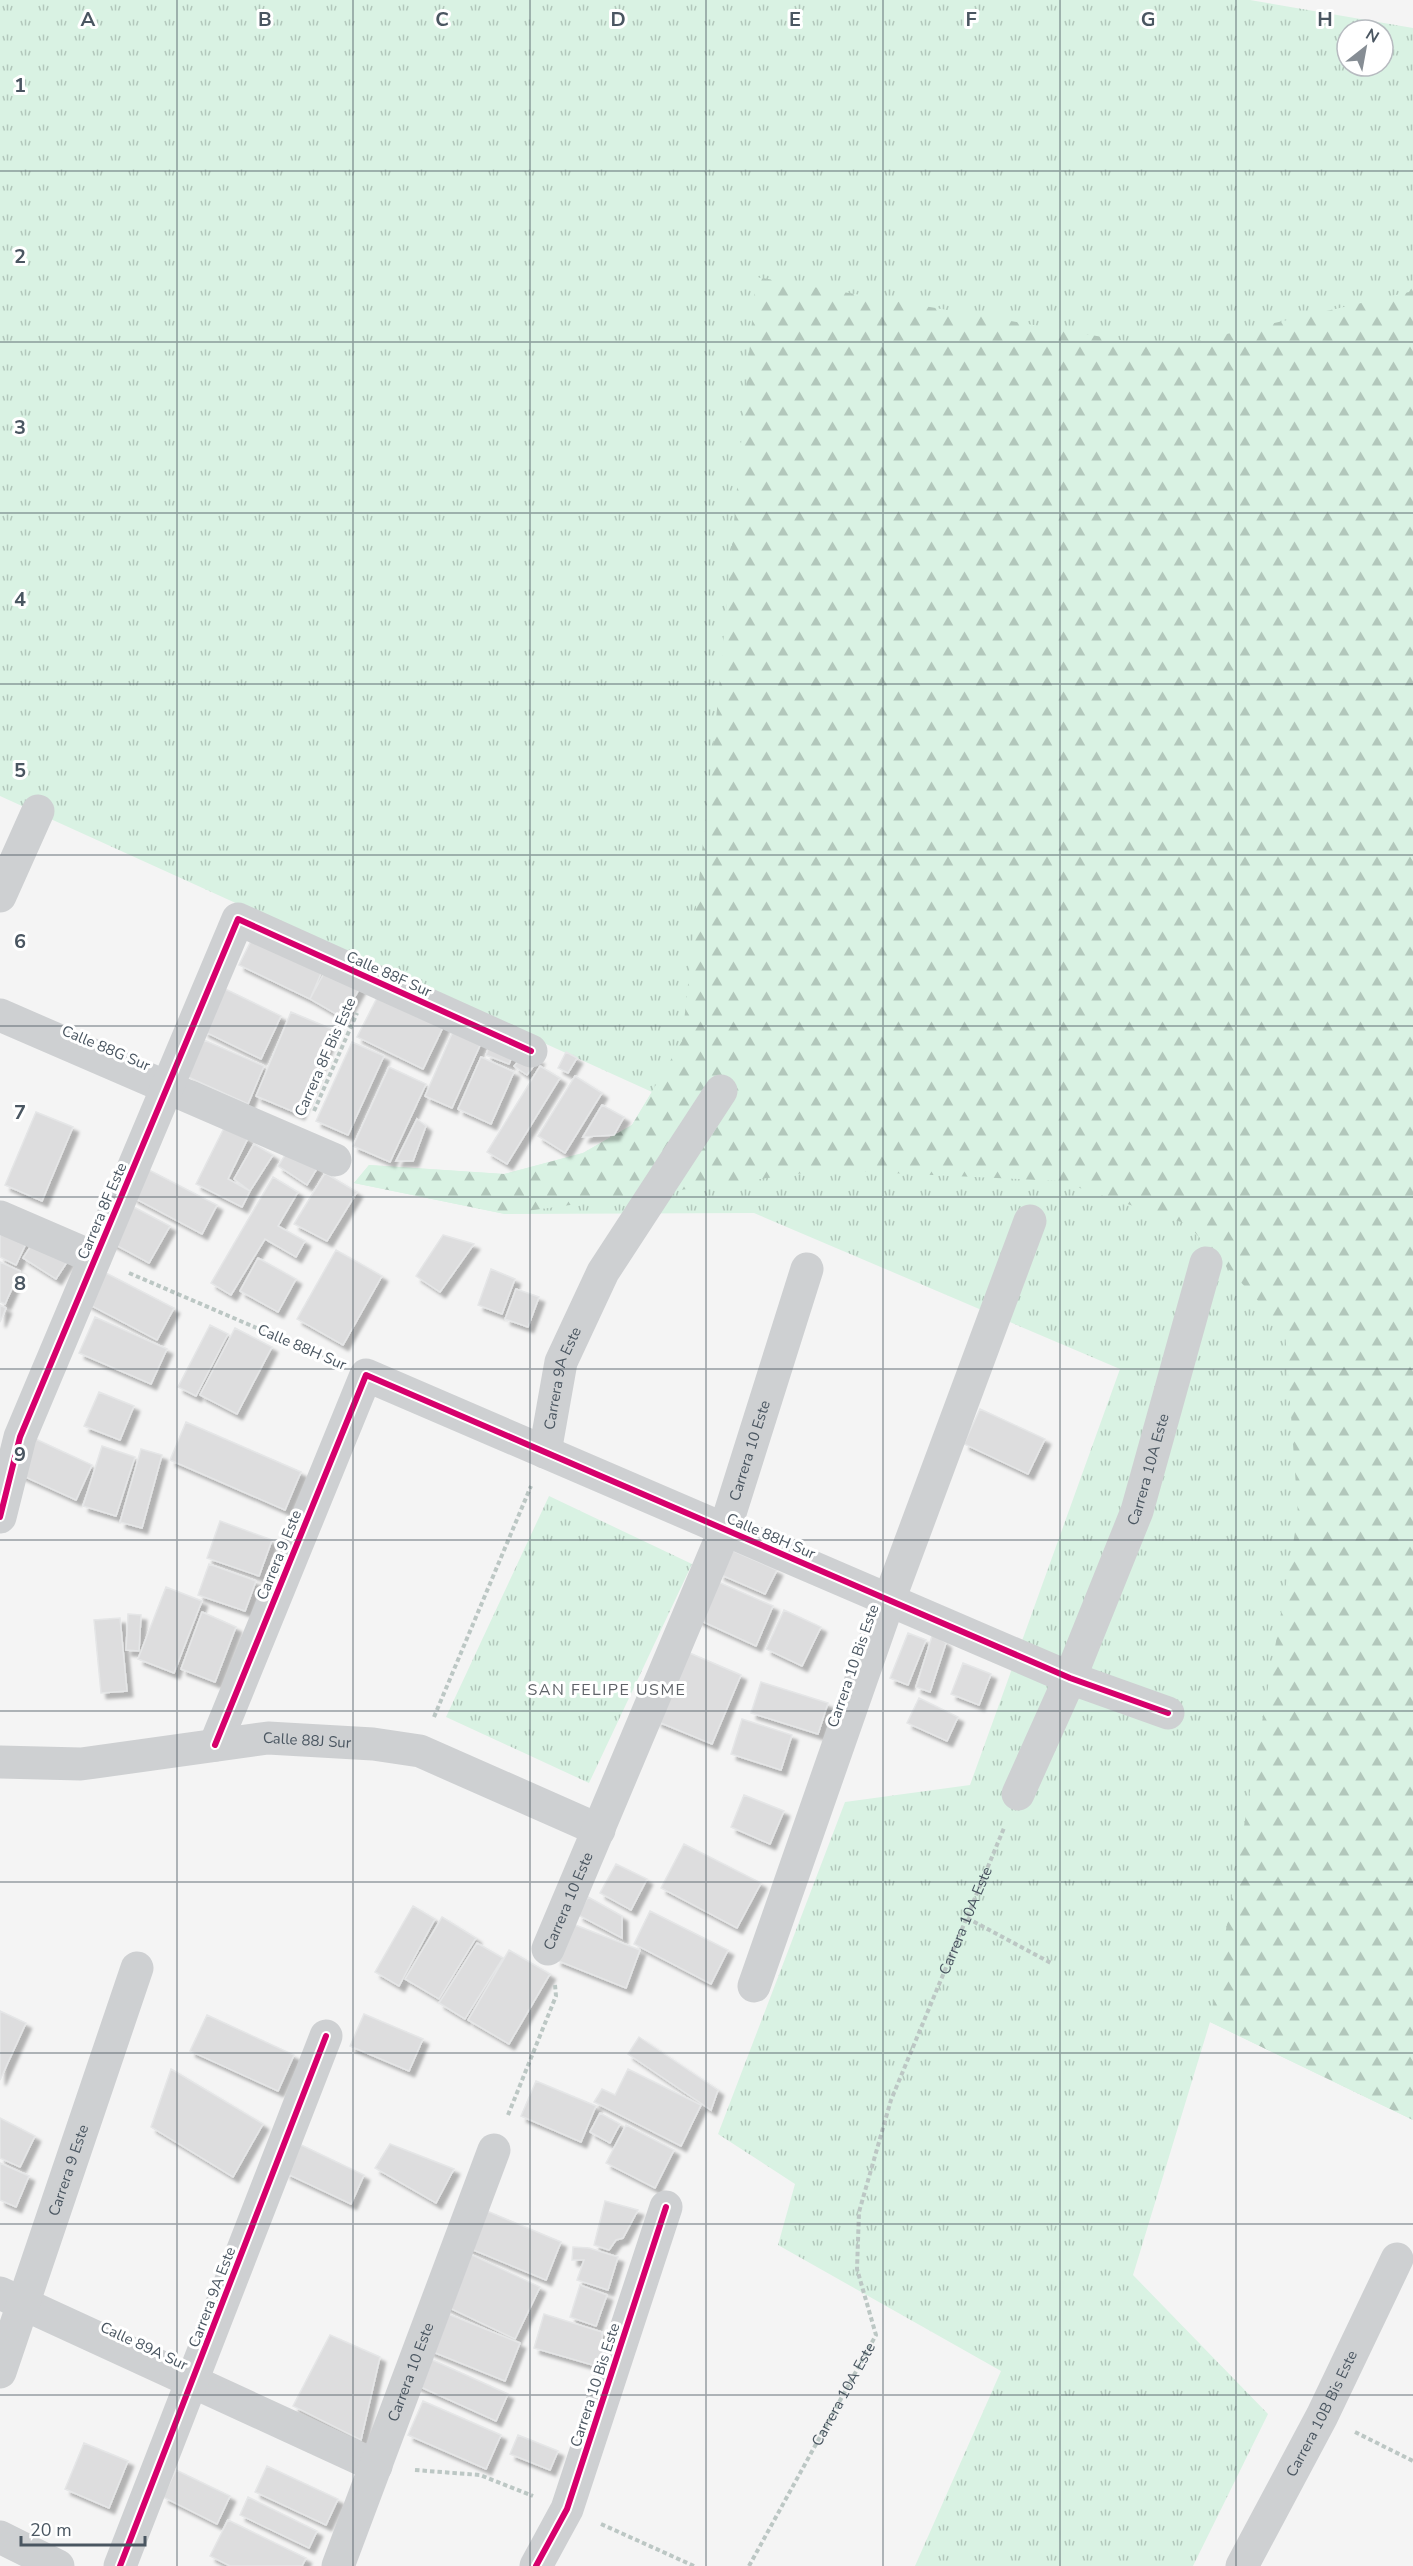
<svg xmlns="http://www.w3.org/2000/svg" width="1413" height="2566" font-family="'Nunito Sans',sans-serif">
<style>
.grass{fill:url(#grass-tufts);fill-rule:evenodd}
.forest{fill:url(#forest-firs)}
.building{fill:#ddddde;stroke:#e5e6e7;stroke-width:1.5;filter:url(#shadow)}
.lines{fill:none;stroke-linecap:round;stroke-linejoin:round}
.path{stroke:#bcc7c4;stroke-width:4;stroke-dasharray:4.5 3;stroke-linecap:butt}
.minor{stroke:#ced0d2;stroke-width:33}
.cycleway-casing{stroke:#fff;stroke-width:10}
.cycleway{stroke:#d6006c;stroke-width:6}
.grid{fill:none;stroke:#4a5661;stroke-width:1.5;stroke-opacity:0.55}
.labels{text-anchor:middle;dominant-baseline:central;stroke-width:6;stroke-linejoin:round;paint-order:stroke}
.street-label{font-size:15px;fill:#4a5661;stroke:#fff}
.neighbourhood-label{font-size:16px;letter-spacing:1.5px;fill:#5f6368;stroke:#fff}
.grid-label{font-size:20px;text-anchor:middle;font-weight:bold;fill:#4a5661;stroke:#fff;stroke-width:6;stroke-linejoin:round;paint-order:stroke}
</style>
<defs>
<pattern id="grass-tufts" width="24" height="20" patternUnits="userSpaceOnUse" patternTransform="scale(1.5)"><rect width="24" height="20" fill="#d9f2e3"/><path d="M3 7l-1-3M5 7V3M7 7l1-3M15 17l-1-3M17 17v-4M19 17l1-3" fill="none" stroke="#b2c7bb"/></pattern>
<pattern id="forest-firs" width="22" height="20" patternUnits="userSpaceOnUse" patternTransform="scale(1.5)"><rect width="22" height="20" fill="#d9f2e3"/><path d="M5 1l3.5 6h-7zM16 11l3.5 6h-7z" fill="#b2c7bb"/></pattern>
<filter id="shadow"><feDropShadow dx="5.5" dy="5.5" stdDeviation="1.5" flood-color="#0004"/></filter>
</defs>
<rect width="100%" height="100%" fill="#f4f4f4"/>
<path class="grass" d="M0,0H1250L1413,28V2120L1210,2022L1133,2275L1268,2414L1193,2566H915L1001,2371L778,2245L795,2184L718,2134L845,1802L970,1785L1120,1369L754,1213L505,1214L354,1183L369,1165L504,1174L583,1153L632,1125L652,1092L0,796ZM1347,30H1383V66H1347Z
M549,1496L692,1564L589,1783L446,1717Z"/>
<path class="forest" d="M756,277L1166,348L1409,292L1413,286V2120L1210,2022L1298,1515L1285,1330L1187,1224L1059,1181L826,1170L505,1214L354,1183L369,1165L504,1174L583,1153L632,1125L682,1041L718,700Z"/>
<path class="building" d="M255,933L323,969L310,999L239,965Z
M329,964L363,982L343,1018L310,999Z
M223,988L281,1016L261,1059L203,1031Z
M380,992L445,1023L423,1069L357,1037Z
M291,1012L334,1030L299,1114L256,1096Z
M454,1029L482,1041L452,1108L425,1096Z
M204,1040L264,1066L248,1104L188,1077Z
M352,1042L384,1056L348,1135L316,1121Z
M491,1042L514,1052L509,1064L486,1055Z
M566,1052L577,1058L568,1073L558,1068Z
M524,1055L539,1059L527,1075L514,1066Z
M481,1057L514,1072L491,1124L458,1109Z
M540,1066L560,1078L507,1164L487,1152Z
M389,1067L426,1084L390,1162L353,1146Z
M575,1076L602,1093L565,1153L538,1136Z
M602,1105L624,1117L614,1135L583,1137Z
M36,1112L73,1127L42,1201L5,1185Z
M417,1119L426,1126L413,1161H396Z
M225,1126L248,1138L228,1179L250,1191L242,1207L196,1184Z
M254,1144L273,1155L250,1191L234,1179Z
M289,1149L318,1167L307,1185L278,1166Z
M147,1169L217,1205L202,1234L132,1197Z
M325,1173L357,1192L327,1241L294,1224Z
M273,1177L298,1192L278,1226L305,1241L296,1257L265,1239L231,1295L211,1283Z
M130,1205L170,1226L149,1263L110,1242Z
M0,1224L29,1237L16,1265L0,1257Z
M443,1235L474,1244L440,1292L416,1276Z
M36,1238L69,1259L56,1279L23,1258Z
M336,1250L382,1276L343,1345L297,1319Z
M258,1258L296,1279L278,1312L240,1291Z
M0,1262L20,1271L5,1304L0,1302Z
M491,1269L515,1279L502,1314L478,1305Z
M102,1271L174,1308L157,1340L86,1303Z
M516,1289L539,1297L528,1327L505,1319Z
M0,1305L6,1308L0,1322Z
M95,1317L167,1349L151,1384L79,1353Z
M210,1325L228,1334L196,1396L178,1387Z
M235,1328L272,1347L237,1414L200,1395Z
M99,1392L134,1406L120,1440L84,1426Z
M980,1409L1045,1439L1028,1474L964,1444Z
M186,1422L301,1472L285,1510L170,1460Z
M29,1436L92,1465L76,1500L12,1471Z
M102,1446L135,1457L116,1516L83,1506Z
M141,1449L162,1455L142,1528L120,1522Z
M220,1521L272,1540L259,1576L207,1558Z
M729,1549L777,1570L765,1594L719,1574Z
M209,1564L256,1581L245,1611L198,1595Z
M714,1580L773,1606L756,1646L697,1619Z
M166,1587L202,1601L174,1673L138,1659Z
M784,1610L821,1627L802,1666L766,1649Z
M202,1612L236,1627L215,1682L181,1669Z
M128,1614L141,1615L139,1651L126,1650Z
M120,1618L127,1691L101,1693L94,1620Z
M908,1633L926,1640L908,1685L890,1678Z
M933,1633L946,1643L930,1692L916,1687Z
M685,1651L741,1675L712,1744L656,1721Z
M963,1663L991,1674L979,1705L951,1694Z
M761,1682L828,1703L818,1734L751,1713Z
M919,1698L958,1717L947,1741L907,1723Z
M742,1719L792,1735L781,1770L731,1754Z
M744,1795L784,1811L770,1844L731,1827Z
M684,1844L761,1883L737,1928L661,1888Z
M616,1864L647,1879L631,1910L600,1893Z
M588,1897L622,1916V1938L578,1915Z
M413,1906L435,1919L399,1986L375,1972Z
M650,1911L728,1950L711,1984L634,1944Z
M442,1917L476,1938L439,1999L405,1979Z
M570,1923L640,1950L626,1988L556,1960Z
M477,1943L503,1958L465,2019L439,2003Z
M509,1950L550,1974L509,2044L468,2020Z
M0,2011L26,2023L0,2080Z
M364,2014L423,2039L409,2071L350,2046Z
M207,2015L294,2055L278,2091L190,2051Z
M639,2037L718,2090L711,2110L628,2054Z
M171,2069L263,2124L233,2177L151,2127Z
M628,2069L701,2105L681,2146L594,2102L602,2089L615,2095Z
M536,2081L596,2106L581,2142L521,2116Z
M600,2113L620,2124L610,2143L590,2132Z
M0,2118L35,2136L20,2167L0,2158Z
M626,2125L674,2150L655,2188L606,2163Z
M299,2144L364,2175L351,2204L285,2173Z
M390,2144L454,2169L436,2203L375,2168Z
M0,2163L29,2176L16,2207L0,2200Z
M605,2201L638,2210L623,2238L616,2240L609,2250L594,2245Z
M482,2209L561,2242L546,2280L466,2247Z
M573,2247L589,2248L618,2257L608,2290L577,2280L584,2260H572Z
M468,2253L540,2287L515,2339L443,2305Z
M580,2285L607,2295L596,2326L570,2317Z
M443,2312L520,2343L505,2381L428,2350Z
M544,2314L602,2332L603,2368L534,2348Z
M330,2335L380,2357L361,2440L293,2406Z
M426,2357L508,2394L496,2421L414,2384Z
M423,2401L501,2435L486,2469L408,2435Z
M518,2435L558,2451L550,2470L510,2454Z
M84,2443L128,2461L109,2508L65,2489Z
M267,2466L338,2499L326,2525L255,2492Z
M176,2470L230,2496L217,2524L163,2497Z
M248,2497L317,2531L309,2548L240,2515Z
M228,2520L306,2558L302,2566H230L210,2556Z"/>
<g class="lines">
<g class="path">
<path d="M314,1111L357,1013"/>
<path d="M129,1273L331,1360"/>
<path d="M434,1717L531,1486"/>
<path d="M967,1918L1051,1963"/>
<path d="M508,2115L556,1996L555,1985"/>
<path d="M1355,2432L1413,2461"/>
<path d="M415,2470L480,2475L533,2496"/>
<path d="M601,2524L694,2566"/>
<path id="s1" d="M749,2566L876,2335L857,2269L859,2212L891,2100L1004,1828"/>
</g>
<g class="minor">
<path d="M0,896L38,811"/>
<path d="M0,1015L335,1160"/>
<path d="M0,1217L95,1258"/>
<path id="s2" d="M545,1452L561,1362L603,1272L721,1091"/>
<path d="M0,1517L20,1437L238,919L531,1051"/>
<path d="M215,1745L366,1375L1070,1678L1168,1713"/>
<path id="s3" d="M0,1762L81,1764L268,1738L373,1744L420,1751L599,1830"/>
<path id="s4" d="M1018,1794L1070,1678L1137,1511L1206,1263"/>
<path id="s5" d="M548,1949L725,1529L807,1269"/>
<path d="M754,1986L889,1600L1030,1221"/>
<path d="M0,2293L376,2466"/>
<path id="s6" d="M0,2372L137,1968"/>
<path d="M0,2537L58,2566"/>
<path d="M120,2566L326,2036"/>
<path id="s7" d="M338,2566L494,2150"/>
<path d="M536,2566L567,2509L666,2207"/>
<path id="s8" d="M1242,2566L1322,2416L1397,2259"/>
</g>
<defs>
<path id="cycleway" d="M0,1517L20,1437L238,919L531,1051
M215,1745L366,1375L1070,1678L1168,1713
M120,2566L326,2036
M536,2566L567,2509L666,2207"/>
</defs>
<use href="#cycleway" class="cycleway-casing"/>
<use href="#cycleway" class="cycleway"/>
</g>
<path class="grid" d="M177,0V2566M353,0V2566M530,0V2566M706,0V2566M883,0V2566M1060,0V2566M1236,0V2566M0,171H1413M0,342H1413M0,513H1413M0,684H1413M0,855H1413M0,1026H1413M0,1197H1413M0,1369H1413M0,1540H1413M0,1711H1413M0,1882H1413M0,2053H1413M0,2224H1413M0,2395H1413"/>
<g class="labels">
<g class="street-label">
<text transform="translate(389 974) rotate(24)">Calle 88F Sur</text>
<text transform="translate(106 1048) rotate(23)">Calle 88G Sur</text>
<text transform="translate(325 1057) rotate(-66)">Carrera 8F Bis Este</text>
<text transform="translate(102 1211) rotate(-67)">Carrera 8F Este</text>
<text transform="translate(302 1347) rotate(23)">Calle 88H Sur</text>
<text stroke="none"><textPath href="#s2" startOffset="76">Carrera 9A Este</textPath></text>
<text stroke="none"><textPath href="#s5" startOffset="538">Carrera 10 Este</textPath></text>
<text stroke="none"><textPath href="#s4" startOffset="350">Carrera 10A Este</textPath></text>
<text transform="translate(771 1536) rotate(23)">Calle 88H Sur</text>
<text transform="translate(279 1555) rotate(-68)">Carrera 9 Este</text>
<text transform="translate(853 1666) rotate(-71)">Carrera 10 Bis Este</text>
<text stroke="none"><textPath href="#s3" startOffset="309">Calle 88J Sur</textPath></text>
<text stroke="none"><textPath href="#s5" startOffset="52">Carrera 10 Este</textPath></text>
<text stroke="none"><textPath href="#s1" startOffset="700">Carrera 10A Este</textPath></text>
<text stroke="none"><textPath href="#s6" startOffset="213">Carrera 9 Este</textPath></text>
<text transform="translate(212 2297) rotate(-69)">Carrera 9A Este</text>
<text transform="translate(144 2346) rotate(25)">Calle 89A Sur</text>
<text stroke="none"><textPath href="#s7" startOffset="207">Carrera 10 Este</textPath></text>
<text transform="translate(595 2385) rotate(-72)">Carrera 10 Bis Este</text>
<text stroke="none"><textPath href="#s1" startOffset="196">Carrera 10A Este</textPath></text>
<text stroke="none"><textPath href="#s8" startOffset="172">Carrera 10B Bis Este</textPath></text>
</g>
<g class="neighbourhood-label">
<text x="607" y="1690">SAN FELIPE USME</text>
</g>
</g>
<g class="grid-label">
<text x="88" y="26">A</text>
<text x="265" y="26">B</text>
<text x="442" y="26">C</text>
<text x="618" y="26">D</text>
<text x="795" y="26">E</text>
<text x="971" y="26">F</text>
<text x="1148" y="26">G</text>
<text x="1325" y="26">H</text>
<text x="20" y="92">1</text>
<text x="20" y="263">2</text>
<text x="20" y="434">3</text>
<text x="20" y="606">4</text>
<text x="20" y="777">5</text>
<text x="20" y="948">6</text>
<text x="20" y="1119">7</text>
<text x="20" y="1290">8</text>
<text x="20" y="1461">9</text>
</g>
<g transform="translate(1365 48) rotate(31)"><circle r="28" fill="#ffffff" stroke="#b7bbc0" stroke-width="1.5"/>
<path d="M0-4.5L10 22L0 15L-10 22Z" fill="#868d94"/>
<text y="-9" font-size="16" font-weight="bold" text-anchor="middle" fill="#4a5661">N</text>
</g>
<path d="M21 2536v9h124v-9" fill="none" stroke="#4a5661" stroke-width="3"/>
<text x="30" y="2536" font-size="18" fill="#4a5661" stroke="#ffffff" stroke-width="4.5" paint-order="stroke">20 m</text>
</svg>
